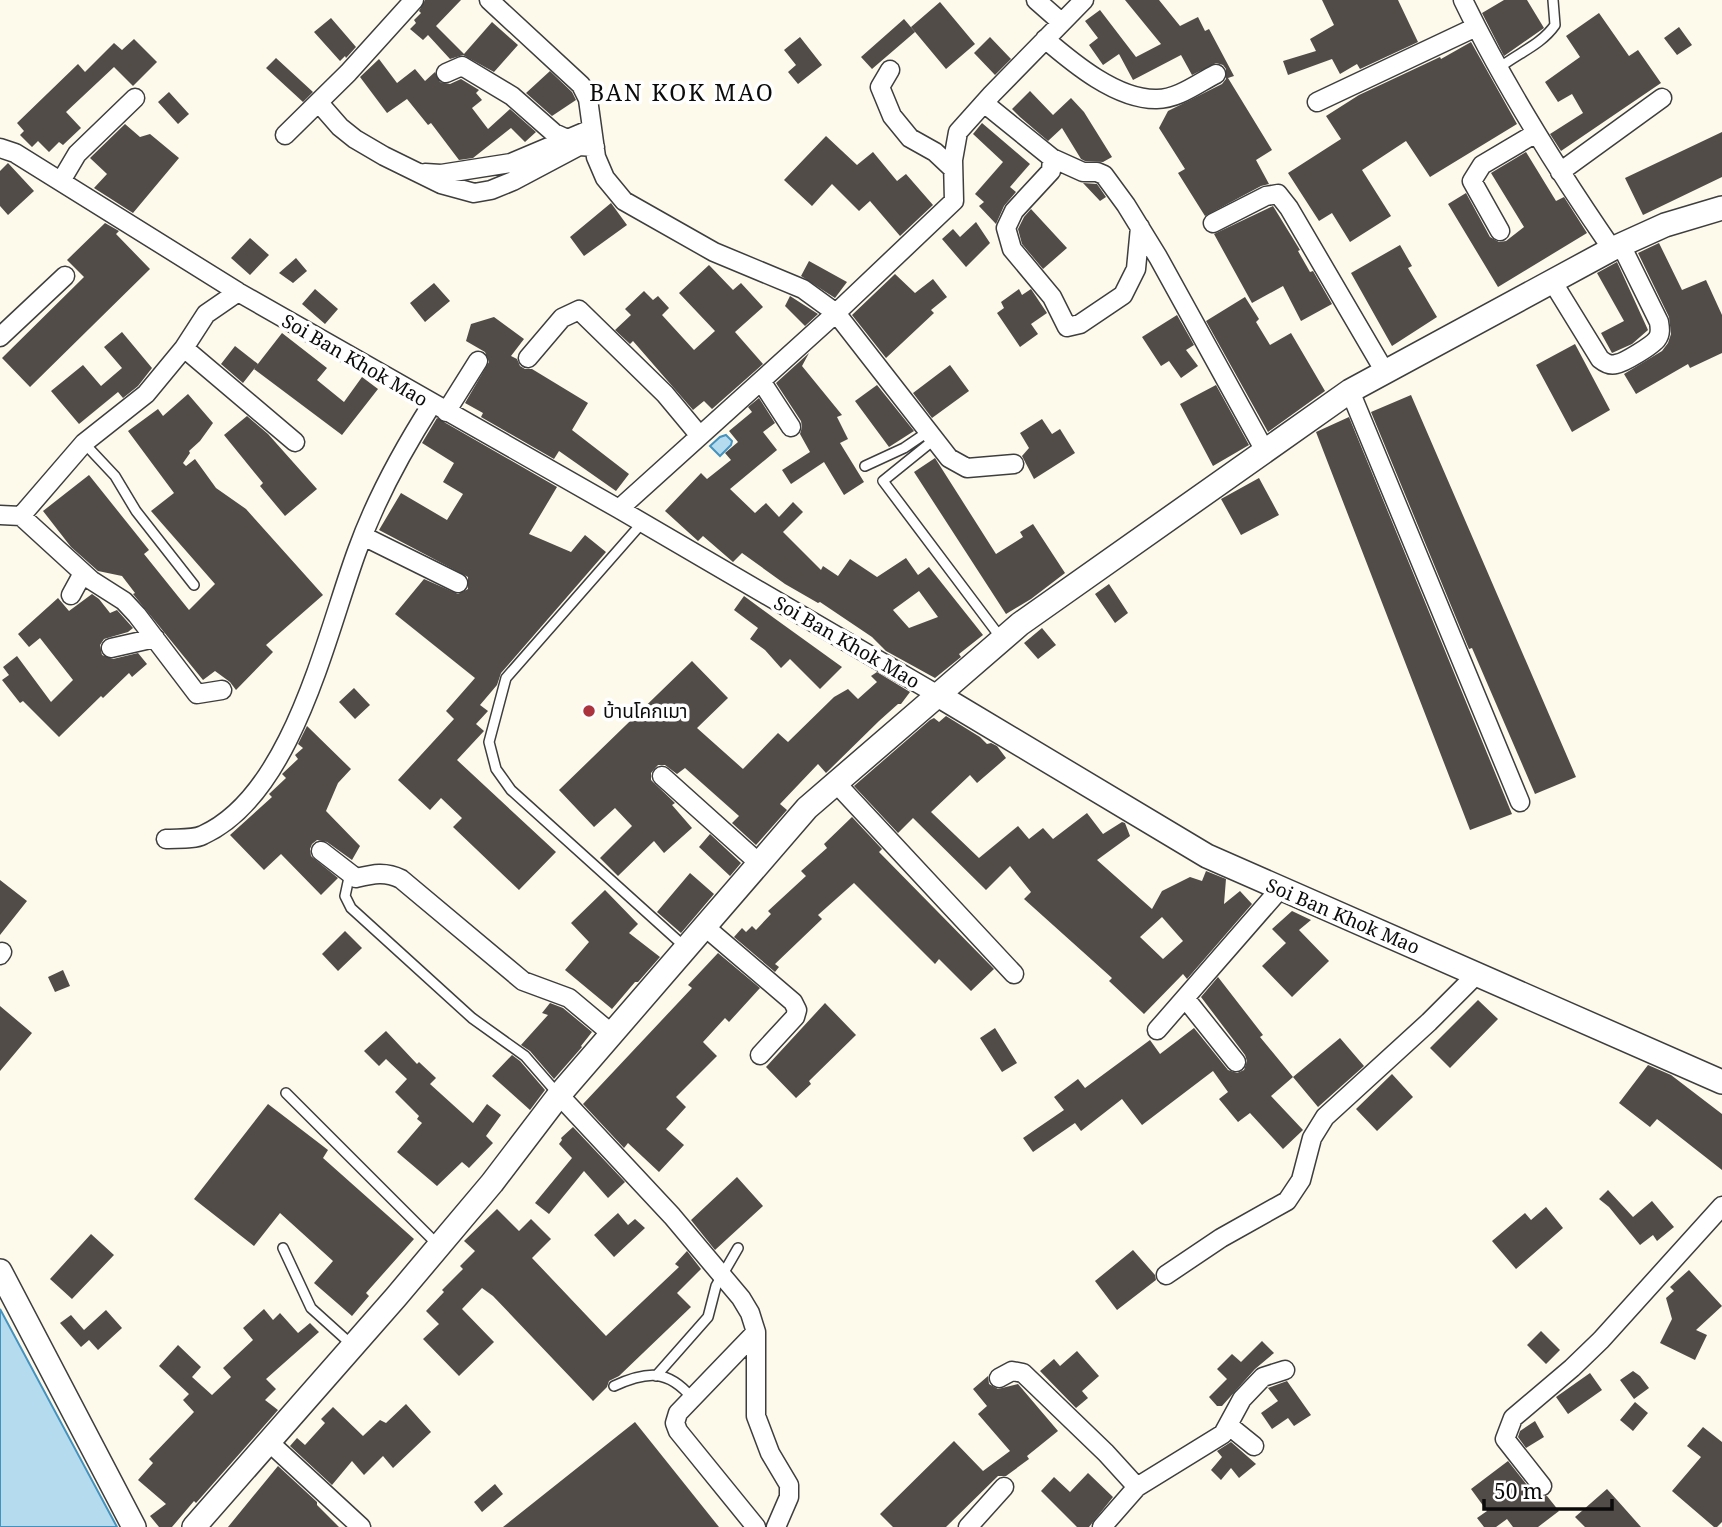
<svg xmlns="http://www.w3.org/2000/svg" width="1722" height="1527" font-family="'Noto Serif','Noto Sans Thai',serif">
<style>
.water{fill:#b5dbef;stroke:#4492be;stroke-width:2}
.building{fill:#524c49;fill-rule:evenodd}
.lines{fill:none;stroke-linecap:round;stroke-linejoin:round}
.service-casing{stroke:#3e3e3e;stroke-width:12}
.minor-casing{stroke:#3e3e3e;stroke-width:21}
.tertiary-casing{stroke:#3e3e3e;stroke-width:26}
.service{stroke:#fff;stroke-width:9}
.minor{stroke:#fff;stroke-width:18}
.tertiary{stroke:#fff;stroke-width:23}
.poi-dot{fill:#ab333d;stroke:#fff;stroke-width:2.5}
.labels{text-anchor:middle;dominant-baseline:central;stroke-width:7;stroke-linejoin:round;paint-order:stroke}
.street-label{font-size:19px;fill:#0b0b0b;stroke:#fff}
.poi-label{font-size:19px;fill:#0b0b0b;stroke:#fff;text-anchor:start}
.quarter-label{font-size:23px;letter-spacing:2px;fill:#0b0b0b;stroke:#fff}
</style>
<rect width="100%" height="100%" fill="#fdf9eb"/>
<path class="water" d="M726,435L732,441L731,445L720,456L710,446L720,437Z
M0,1309L117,1527H0Z"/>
<path class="building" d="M425,0H461L436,26L464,54L492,22L518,45L494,72L463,55L450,59L428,35L423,40L410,29L416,23L414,20L421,13L419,11Z
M1125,0H1159L1180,26L1198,17L1205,31L1209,29L1234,76L1228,78L1272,150L1256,160L1269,184L1261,186L1205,216L1178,173L1185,169L1159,128L1168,111L1222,84L1226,79V69L1223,65L1216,63L1192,75L1181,55L1133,80L1119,54L1103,65L1089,45L1098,38L1085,21L1100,10L1136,57L1161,44Z
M1322,0H1398L1418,42L1360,69L1357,64L1340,74L1332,59L1288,75L1283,61L1316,51L1310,39L1334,25Z
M1504,0H1527L1544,28L1504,56L1482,13Z
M940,2L975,44L946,69L911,27Z
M1599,13L1629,56L1638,50L1661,83L1561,151L1550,134L1583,113L1572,94L1558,102L1545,82L1580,57L1566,36Z
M331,18L356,47L346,58L345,56L340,61L314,32Z
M904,19L915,32L872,69L861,57Z
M1679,27L1692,45L1677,55L1664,38Z
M800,37L822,65L798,84L788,72L796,65L784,50Z
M990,37L1011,59L995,75L974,53Z
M134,39L157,62L133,86L114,67L66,112L81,128L63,145L59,142L49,152L38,141L32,147L20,135L24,131L17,123L78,64L85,72L114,43L122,50Z
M1471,42L1517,124L1430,177L1406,141L1362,170L1391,216L1350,242L1332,213L1319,221L1288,173L1341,139L1326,116L1359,95L1440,57L1441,59Z
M276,58L313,92L303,102L266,68Z
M379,59L397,83L415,69L425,81L435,72L440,82L450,84L461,79L479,90L476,93L482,100L472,108L488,129L510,109L536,132L525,142L511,128L473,158L459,160L431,123L428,125L407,99L387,113L360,77Z
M550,71L572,92L576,100L552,116L526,93Z
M1030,91L1053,115L1071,98L1084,112L1112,157L1103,162L1085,161L1081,159L1062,128L1048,141L1020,117L1012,109Z
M169,92L189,114L178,124L158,102Z
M982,123L1030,164L1010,187L1016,192L1004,206L996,224L979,206L984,202L975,194L1003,162L973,134Z
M125,124L140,137L150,134L179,158L133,213L94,188L107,174L90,158Z
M1722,132V177L1643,215L1625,178Z
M826,136L857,165L873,152L897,181L906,174L933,205L900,236L870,201L859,211L832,184L812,206L784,180Z
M1526,152L1556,201L1564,197L1587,233L1498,287L1448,204L1466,193L1490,237L1499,242L1506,241L1524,227L1491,173Z
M8,163L34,191L8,215L0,206V171Z
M1083,183L1097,184L1106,197L1100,201Z
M611,203L627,225L584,256L570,237Z
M1273,206L1300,250L1298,251L1310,272L1313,271L1332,304L1301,321L1283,286L1252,303L1214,234Z
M1031,209L1067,248L1043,269L1022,244L1018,229L1024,217Z
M976,222L990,243L966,267L942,239L953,229L960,237Z
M105,223L119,231L116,234L150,269L30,387L2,358L84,277L67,260Z
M250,238L269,255L250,275L231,258Z
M1659,243L1682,290L1706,280L1722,315V353L1690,368L1688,364L1636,394L1624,374L1662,351L1668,343L1671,334L1669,317L1638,253Z
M1400,245L1412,266L1408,268L1437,317L1392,346L1351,273Z
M296,258L307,271L293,283L279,273Z
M809,261L847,282L835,298L801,276Z
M1617,262L1648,330L1632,344L1612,353L1601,333L1624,321L1597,273Z
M709,265L733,290L741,283L763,307L735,332L763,364L712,409L704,401L693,410L633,341L630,344L615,330L631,315L625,309L644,291L653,300L658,296L669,308L662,315L694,350L715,331L679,293Z
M895,274L915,293L933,279L947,297L931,310L934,313L886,358L852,315Z
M434,283L450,301L425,322L410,303Z
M315,289L338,309L325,324L302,304Z
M1019,289L1022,295L1031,289L1047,313L1031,324L1038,334L1020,347L997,313L1004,308L1001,302Z
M790,296L818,314L805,326L785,306Z
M1245,297L1259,319L1256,322L1270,345L1291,333L1325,391L1268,432L1206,321Z
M1177,315L1194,345L1186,350L1198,366L1181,378L1169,361L1161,366L1142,337Z
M494,317L524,339L511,356L517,359L520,366L525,369H532L588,403L572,430L629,474L616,491L559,451L554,459L481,417L483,413L465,403L489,362L485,352L466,341L471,324Z
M122,332L152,368L138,386L123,398L118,392L79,424L51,391L83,365L101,386L122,368L104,347Z
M282,333L327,368L317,380L344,402L362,377L378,389L342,435L254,369Z
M1575,344L1610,410L1572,432L1536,365Z
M235,346L258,364L243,383L221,364Z
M809,353L802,366L842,415L837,417L848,439L840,443L864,482L844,495L824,462L791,484L782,470L810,452L800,434L802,427L801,421L776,383Z
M950,365L969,391L932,418L913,393Z
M877,385L914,431L889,447L855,401Z
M1216,385L1249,445L1213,466L1180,404Z
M188,394L213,423L200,441L189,451L190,453L183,463L186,466L195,459L216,488L246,509L323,595L266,645L273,652L236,690L230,682L215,671L203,680L133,594L135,593L122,576L98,571L71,547L43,511L89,475L149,550L144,554L189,610L215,584L151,511L174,493L128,431L158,409L163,416Z
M1411,395L1576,777L1535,794L1472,648L1469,649L1371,412Z
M759,398L775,423L763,432L777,450L730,489L755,513L766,503L779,517L793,502L803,512L783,532L821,570L823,566L838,576L850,559L877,577L906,558L918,575L929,567L983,635L959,654L961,657L935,678L886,651L872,637L820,602L818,603L785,584L742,553L733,562L703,536L698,541L665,511L701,473L707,479L731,460L725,453L738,442L729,431L752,412L748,407ZM919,591L938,617L909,628L893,610Z
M247,416L268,434L317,489L285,516L260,486L263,483L224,435Z
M1349,417L1512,814L1470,830L1316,432Z
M437,418L557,487L529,534L571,552L585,535L606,552L501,673L497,685L480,705L488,711L476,724L484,731L457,760L556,852L519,890L453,827L462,818L441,798L430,810L398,780L454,719L446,711L475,678L395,614L424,579L458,594L468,589V577L379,530L401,493L447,520L463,494L443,482L454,463L422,443Z
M1042,419L1052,434L1060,429L1075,453L1034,479L1022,456L1029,448L1020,433Z
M935,458L996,554L1023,537L1020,532L1033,524L1065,573L1031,599L1006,614L914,472Z
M1259,478L1279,515L1241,535L1221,499Z
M1109,584L1128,613L1115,623L1095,594Z
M92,594L99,599L110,613L117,610L133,628L128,632L104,639L100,645L102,655L113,659L138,653L147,664L132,677L129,673L103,698L101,696L59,737L23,701L20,703L2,680L9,675L3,667L17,656L51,702L73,680L40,638L29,647L18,634L58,598L69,611Z
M744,596L774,618L842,667L820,689L790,659L781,668L765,650L750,639L758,628L734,610Z
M1042,628L1056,645L1038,659L1024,643Z
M692,661L728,698L697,728L743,769L778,733L788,742L834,697L848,689L858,699L877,682L871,676L877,672L910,692L901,704H898L879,721L826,773L818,764L780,804L787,810L756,845L732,823L739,816L685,768L677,774L665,765H658L651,773V780L675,803L672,805L692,828L664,853L654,841L618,876L600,858L632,826L615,808L594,827L559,790Z
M354,688L370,705L355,719L339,702Z
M946,716L980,737L987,744L991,743L997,746L1006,758L977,783L970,775L931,812L979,858L1018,826L1029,839L1043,828L1053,839L1087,813L1103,834L1122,822L1125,823L1130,836L1097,860L1152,909L1162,891L1190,877L1202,881L1206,871L1226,879L1224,904L1240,891L1252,904L1187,979L1183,974L1144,1014L1109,981L1112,978L1024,899L1031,892L1010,866L986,890L913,818L898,833L854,786L930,720L934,718L939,722ZM1162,917L1183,941L1163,959L1140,937Z
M307,726L351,769L338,783L326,811L360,846L352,860L327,842L317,840L312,844L310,849L311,856L338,878L321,895L281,854L264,870L230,835L272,797L269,794L286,778L282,774L298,759L295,755L303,748L298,744Z
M852,817L882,849L879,852L994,969L971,991L939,959L935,964L854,883L818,915L822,919L775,964L779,967L775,972L734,937L742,928L746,932L752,926L756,930L771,914L768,911L806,876L801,871L827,848L824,844Z
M710,834L741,863L730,876L699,847Z
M690,873L714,894L681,933L657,912Z
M0,880L27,901L0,935Z
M605,890L638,924L629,933L660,957L638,982H635L612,1009L565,970L589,942L571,923Z
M1292,911L1311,920L1299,930L1329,961L1292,997L1262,966L1286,943L1272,929Z
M345,931L362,948L338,971L322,954Z
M718,953L760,988L729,1022L725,1018L703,1042L717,1056L676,1097L686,1107L666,1129L684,1145L659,1172L628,1143L624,1148L583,1104L692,988L688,985Z
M63,970L70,986L55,992L48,977Z
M1218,977L1263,1035L1260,1037L1293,1077L1271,1096L1303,1130L1283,1149L1250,1113L1238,1122L1219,1099L1228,1092L1213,1071L1142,1125L1122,1099L1081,1131L1075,1123L1033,1152L1023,1138L1064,1110L1054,1097L1078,1079L1085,1088L1150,1040L1160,1054L1194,1028L1228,1070L1237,1073L1244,1070L1247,1061L1245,1055L1201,997Z
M1478,1000L1498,1019L1450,1068L1430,1048Z
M550,1003L563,1008L592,1032L581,1046L582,1047L554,1079L530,1051L521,1045L548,1015L542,1013Z
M825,1003L856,1035L809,1081L811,1084L796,1098L766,1067Z
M0,1006L32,1033L0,1071Z
M995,1028L1017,1063L1002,1072L980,1038Z
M386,1031L417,1064L419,1062L436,1078L430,1084L473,1123L487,1104L501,1115L486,1136L493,1143L469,1168L462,1162L437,1186L397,1152L422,1123L417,1119L419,1116L395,1092L407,1079L386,1059L379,1066L364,1051Z
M1340,1038L1364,1066L1318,1107L1293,1077Z
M512,1055L520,1061L545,1090L530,1110L492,1076Z
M1648,1065L1671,1075L1722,1114V1170L1657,1119L1650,1127L1619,1103Z
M1392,1074L1413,1097L1377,1131L1356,1109Z
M268,1104L328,1150L323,1158L414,1239L366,1293L369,1296L352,1316L314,1283L333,1261L280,1213L254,1246L194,1199Z
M573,1127L625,1182L608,1198L584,1171L549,1214L535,1203L572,1158L559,1144L562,1140L561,1138Z
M737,1177L763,1206L715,1250L691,1220Z
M1608,1190L1633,1217L1652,1201L1674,1227L1657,1241L1653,1235L1640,1245L1609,1207L1599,1199Z
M1546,1207L1563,1228L1516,1269L1492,1241L1525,1213L1531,1220Z
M497,1209L519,1231L531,1219L551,1239L532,1258L606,1336L679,1267L675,1264L687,1251L701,1269L677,1293L691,1307L619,1376L609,1381L607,1387L593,1401L493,1296L482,1288L462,1309L494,1342L459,1376L423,1339L439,1324L426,1311L444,1292L442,1290L463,1269L460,1266L475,1251L464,1241Z
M618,1213L628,1225L635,1219L645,1228L614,1257L594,1235Z
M91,1234L114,1255L72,1299L50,1279Z
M1133,1250L1155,1275L1156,1280L1117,1310L1095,1281Z
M1689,1270L1722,1306L1696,1330L1707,1335L1695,1360L1660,1343L1672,1319L1666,1298L1674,1291L1670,1287Z
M264,1309L273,1320L280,1313L298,1333L310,1323L319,1332L266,1379L276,1389L265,1400L278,1410L196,1503L194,1501L172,1527H159L150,1516L166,1504L138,1480L153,1463L149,1459L194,1412L183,1400L189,1394L159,1366L178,1345L201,1367L192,1377L212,1395L231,1377L223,1368L253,1340L243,1328Z
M106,1310L122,1328L98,1350L89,1340L81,1347L60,1323L71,1315L84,1330Z
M1541,1331L1560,1350L1546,1364L1527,1345Z
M1262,1341L1274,1353L1255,1369L1222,1406H1217L1209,1397L1227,1379L1217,1369L1232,1354L1241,1362Z
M1077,1351L1099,1376L1082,1391L1088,1398L1076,1408L1040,1371L1054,1359L1060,1366Z
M1633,1371L1640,1376L1649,1388L1634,1399L1620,1380Z
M1590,1373L1602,1390L1568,1414L1556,1397Z
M988,1376L989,1384L998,1389L1018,1384L1058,1431L1027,1456L1029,1459L1006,1476H998L946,1527H893L880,1514L954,1441L983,1471L1010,1451L978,1414L987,1406L973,1389Z
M1287,1381L1311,1415L1294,1426L1288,1418L1272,1429L1261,1413L1278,1401L1268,1388Z
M1635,1402L1648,1413L1633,1431L1620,1420Z
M406,1404L431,1432L393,1468L383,1456L364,1475L352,1461L332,1485L290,1446L297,1438L305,1445L325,1423L321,1419L333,1407L363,1436L380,1420L386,1423Z
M1535,1421L1544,1437L1526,1448L1518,1437L1520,1431Z
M635,1422L719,1527H503Z
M1703,1427L1722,1442V1522L1717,1527H1714L1672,1491L1701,1457L1687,1446Z
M1231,1442L1256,1464L1239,1478L1231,1468L1221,1480L1211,1470L1222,1457L1217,1451Z
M1508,1461L1534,1494L1538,1497L1547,1496L1559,1511L1538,1527H1513L1507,1519L1496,1527H1484L1477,1518L1487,1511L1471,1489Z
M278,1466L317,1502V1505L339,1527H228Z
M1088,1473L1113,1497L1089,1527H1077L1041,1491L1054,1477L1070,1492Z
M495,1484L503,1494L482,1512L474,1502Z
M1607,1489L1617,1500L1641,1527H1585L1575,1517Z"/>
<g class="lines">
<defs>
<path id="service" d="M1499,68C1518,53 1541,45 1555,25L1553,0
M935,439L883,481L1001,638
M84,443L115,476L136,511L194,585
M865,466L904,448L929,431
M642,523L506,678L489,742L496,769L511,790L685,947
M350,873L345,896L351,908L472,1018L525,1056L558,1094
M286,1093L438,1245
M283,1248L311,1308L352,1345
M656,1376L708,1317L716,1286L738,1248
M614,1386C647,1371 668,1369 692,1398"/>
<path id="minor" d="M489,0L581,85L588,99L596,157L605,178L624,201L714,252L803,289L836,313L949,458L967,468L1014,464
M1036,0L1061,22
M1463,0C1505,87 1557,169 1612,249
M1045,39C1073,63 1117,100 1157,99C1178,99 1198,83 1216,74
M890,70L880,87L892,116L910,138L935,152L953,169
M446,73L462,66L512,96L554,133L565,138
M1317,102L1476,27
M319,103L340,127L355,139L384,156L441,184L474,193L491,190L513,181L579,146L595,147
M984,103L1052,158L1083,172H1097L1104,175L1126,205L1158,257L1265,451
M285,135L348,73L414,0
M0,148L15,153L238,292L619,509L938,695
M1052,158L1051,171L1014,211L1006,228L1012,249L1052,297L1067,327L1080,324L1123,295L1136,269L1140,227
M1560,172L1662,98
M425,173L441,174L511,163L589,130
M61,181L77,154L135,98
M1213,223L1266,196L1278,194L1289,208L1385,372
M1500,231L1472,181L1482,165L1536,133
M1552,281L1600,359C1605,363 1610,366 1616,364C1624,363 1653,345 1657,339C1661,334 1660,328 1659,322L1621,245
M0,337L65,276
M184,348L295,442
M528,358L562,318L579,310L665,394L700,436
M761,381L791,427
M1350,391L1520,802
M446,412L478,361
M619,509L836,313L954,201L953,160L958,132L992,94L1084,0
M0,515L21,516L84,443L146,394L184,348L206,314L238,292
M21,516L91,580L124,601L137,615L197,694L222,690
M363,536L458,583
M71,595L83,573
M111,648L155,638
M662,776L759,863
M836,783L1014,974
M166,839C177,838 193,840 203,835C292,795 326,635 357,551C376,498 402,451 432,404
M321,851L356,878C373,874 385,871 401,879L523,981L569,998L612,1034
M704,926L793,1002L797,1010L795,1017L760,1055
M0,955L2,952
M1185,998L1236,1062
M1157,1030L1280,889
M559,1095L672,1216L741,1298L750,1313L756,1332V1416L770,1453L789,1485V1497L776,1527
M1166,1275L1221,1238L1287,1201L1301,1180L1312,1138L1325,1117L1429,1022L1477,974
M999,1378L1012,1371L1023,1373L1106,1453L1137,1487
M1228,1425L1254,1446
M270,1443L361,1527
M1542,1486L1505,1439L1513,1418L1572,1368L1601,1340L1722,1206
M756,1527L678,1431L675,1423L678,1413L756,1332
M968,1527L1004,1487
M1102,1527L1137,1487L1223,1434L1242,1399L1263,1377L1285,1370"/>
<path id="tertiary" d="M938,695L1207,856L1722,1082
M0,1271L134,1527
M194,1527L396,1297L492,1183L559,1095L807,808L938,695L1020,624L1350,391L1612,249L1665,225L1722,208"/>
</defs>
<use href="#service" class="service-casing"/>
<use href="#minor" class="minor-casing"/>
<use href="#tertiary" class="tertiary-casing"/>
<use href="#service" class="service"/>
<use href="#minor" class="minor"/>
<use href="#tertiary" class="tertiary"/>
</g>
<circle class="poi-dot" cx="589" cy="711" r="7"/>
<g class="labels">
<g class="street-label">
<text transform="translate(355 360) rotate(30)">Soi Ban Khok Mao</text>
<text transform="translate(847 642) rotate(30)">Soi Ban Khok Mao</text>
<text transform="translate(1343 916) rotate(23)">Soi Ban Khok Mao</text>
</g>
<g class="poi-label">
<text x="603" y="711">บ้านโคกเมา</text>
</g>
<g class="quarter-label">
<text x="682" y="92">BAN KOK MAO</text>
</g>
</g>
<path d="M1484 1499v10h128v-10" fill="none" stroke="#0b0b0b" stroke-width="3.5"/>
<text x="1494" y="1499" font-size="21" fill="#0b0b0b" stroke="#ffffff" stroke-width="5" paint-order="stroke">50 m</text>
</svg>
